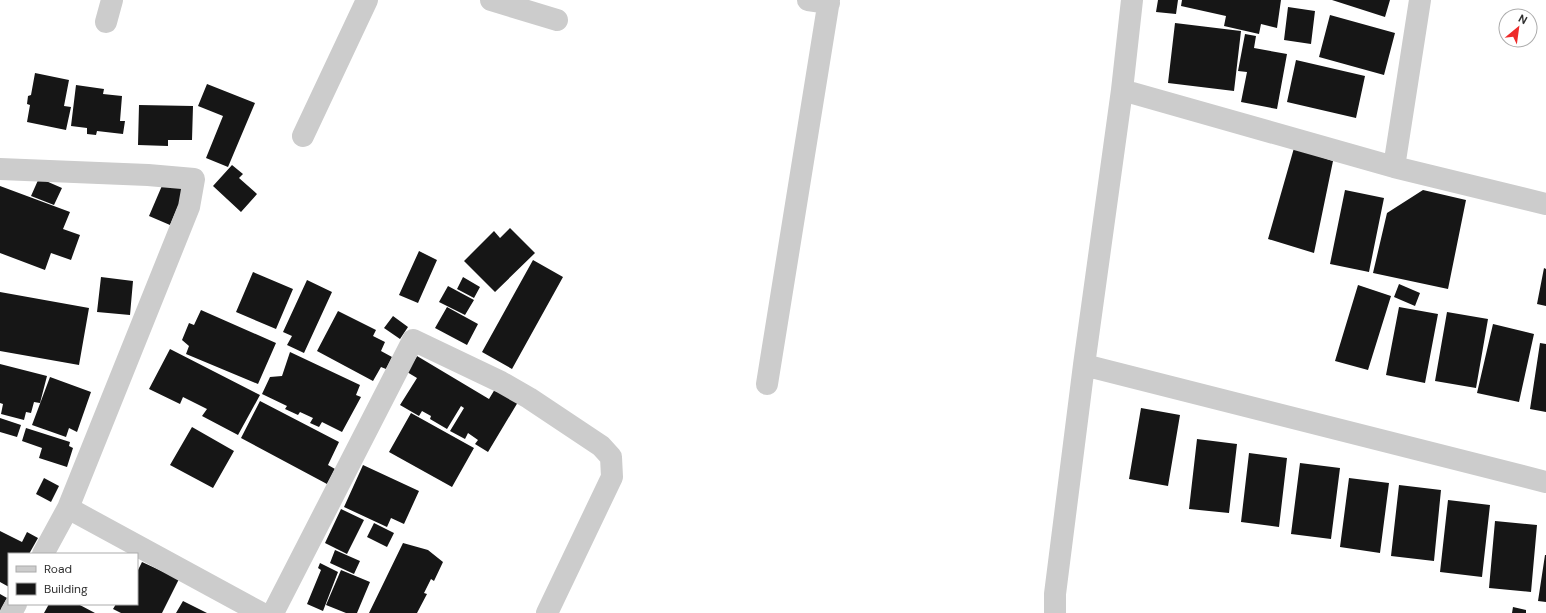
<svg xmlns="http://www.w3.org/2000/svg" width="1546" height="613" font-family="'DM Sans',sans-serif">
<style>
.building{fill:#161616}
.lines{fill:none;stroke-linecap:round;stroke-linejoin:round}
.minor{stroke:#ccc;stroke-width:22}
</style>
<rect width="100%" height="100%" fill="#fff"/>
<path class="building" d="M1158,0H1178L1176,14L1156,12Z
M1182,0H1281L1277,28L1261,24L1259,34L1224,26L1226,16L1181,6Z
M1332,0H1390L1385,17Z
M1288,7L1315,11L1311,44L1284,40Z
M1330,15L1395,33L1384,75L1319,57Z
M1175,23L1241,31L1234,91L1168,83Z
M1245,34L1256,36L1254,48L1287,54L1277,109L1241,102L1247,72L1238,71Z
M1296,60L1365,76L1356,118L1287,102Z
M35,73L69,80L64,106L71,107L66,130L27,122L30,105L27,104L28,96L31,95Z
M207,84L255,103L228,167L206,158L223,116L198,106Z
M76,85L104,89L103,94L122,96L120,121H125L123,134L97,131L96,135L87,134V128L71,126Z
M139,105L193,106L192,140H168V146L138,145Z
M1294,148L1333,161L1314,253L1268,239Z
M232,165L243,174L239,178L257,194L241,212L213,186Z
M39,178L62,188L54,205L31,196Z
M164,181L185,190L170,225L149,216Z
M0,186L70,212L63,229L80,235L71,260L51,253L45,270L0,253Z
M1345,190L1384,198L1369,272L1330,264Z
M1423,190L1466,200L1448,289L1373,273L1387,213Z
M510,228L535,253L495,292L464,261L494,231L500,238Z
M419,251L437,260L418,303L399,295Z
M533,260L563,277L512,369L482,352Z
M1544,268L1546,269V306L1537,304Z
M253,272L293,289L276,329L236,312Z
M101,277L133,281L130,315L97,312Z
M463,277L480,287L474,298L457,289Z
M307,280L332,292L304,353L287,345L292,336L283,332Z
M1399,284L1420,293L1415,306L1394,297Z
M1358,285L1391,296L1368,370L1335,361Z
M448,286L474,300L465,315L439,302Z
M0,292L89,308L79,365L0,351Z
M447,307L478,324L467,345L435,328Z
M1399,307L1438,314L1425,383L1386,375Z
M201,310L276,343L258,384L186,354L189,346L182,340L189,323L194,325Z
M338,311L376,330L373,336L385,342L381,351L392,357L386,369L381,367L373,381L317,351Z
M1447,312L1488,319L1476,388L1435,381Z
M393,316L408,327L400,339L384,328Z
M1493,324L1534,334L1519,402L1477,393Z
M1540,343L1546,344V412L1530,409Z
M170,349L260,395L238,435L202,416L207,409L183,397L180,404L149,389Z
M290,352L360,385L356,395L361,397L342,432L322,422L319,427L310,423L313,418L300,412L298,415L285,409L287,406L262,394L270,377L282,376Z
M417,356L489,399L495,389L518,402L488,452L475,444L478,440L468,433L465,439L450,431L464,408L461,406L447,429L430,419L431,416L422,411L419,416L400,405L417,378L407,372Z
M0,364L47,376L40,403L34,402L31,413L26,412L24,420L1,414L3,404L0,403Z
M50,377L91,392L77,432L69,428L66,437L32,425Z
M260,401L339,442L328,465L335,469L327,484L241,438Z
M1141,408L1180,415L1168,486L1129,479Z
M411,413L474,448L452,487L389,452Z
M0,418L21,425L17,437L0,432Z
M192,427L234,451L213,488L170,465Z
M26,428L70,442L69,446L73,448L67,467L39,458L42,448L22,441Z
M1197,439L1237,444L1229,513L1189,509Z
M1249,453L1287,458L1279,527L1241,522Z
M1300,463L1340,468L1331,539L1291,534Z
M363,465L419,491L404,524L391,518L387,527L344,507Z
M44,478L59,486L51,502L36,494Z
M1349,478L1389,483L1380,553L1340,547Z
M1399,485L1441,490L1434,561L1391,556Z
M1448,500L1490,505L1482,577L1440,572Z
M341,509L364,520L347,554L325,543Z
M1495,521L1537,525L1531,592L1489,588Z
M374,523L394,533L387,547L367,537Z
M0,531L22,542L27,532L38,538L29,554H9V587L0,582Z
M403,543L428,550L443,562L434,581L431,579L424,593L427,594L417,613H369Z
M335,550L360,561L354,574L330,563Z
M1545,555H1546V602L1538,601Z
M142,562L179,579L162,613H121L113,609L116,604H137V572Z
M320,563L338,572L323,611L307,604L321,570L318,568Z
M341,570L370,582L357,613H346L326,605Z
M0,594L7,598L0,611Z
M183,601L207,613H176Z
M49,604H78L95,613H44Z
M1513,607L1526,610V613H1512Z"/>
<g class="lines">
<path class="minor" d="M491,0L557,20
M808,0L829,3
M106,22L112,0
M1122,90L1394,167L1546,204
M303,136L367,0
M1394,167L1420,0
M0,169L148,175L194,179L189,207L68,508L43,554
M1084,365L1546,482
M767,384L829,0
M68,508L261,613
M11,613L16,604
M273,613L413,340L501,382L529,398L601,446L611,457L612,477L547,613
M1055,613V594L1084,365L1122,90L1132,0"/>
</g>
<rect x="8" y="553" width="130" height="52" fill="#ffffff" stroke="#acacac"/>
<rect x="16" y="566" width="20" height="6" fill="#cccccc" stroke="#acacac"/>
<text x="44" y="573" font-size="12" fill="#2f2f2f">Road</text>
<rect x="16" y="583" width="20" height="12" fill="#161616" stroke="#acacac"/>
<text x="44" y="593" font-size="12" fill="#2f2f2f">Building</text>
<g transform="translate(1518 28) rotate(29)"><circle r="19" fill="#ffffff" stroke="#acacac"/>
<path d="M0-3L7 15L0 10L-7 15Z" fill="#ee2b2a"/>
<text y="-6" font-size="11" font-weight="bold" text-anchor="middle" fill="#2f2f2f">N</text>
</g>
</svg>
